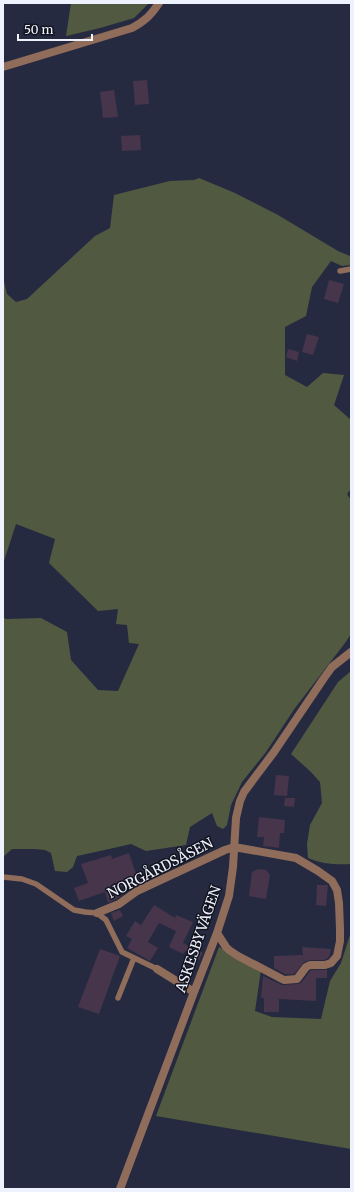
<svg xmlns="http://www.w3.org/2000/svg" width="354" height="1192" font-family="Merriweather,serif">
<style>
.green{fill:#515a40}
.building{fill:#46354b}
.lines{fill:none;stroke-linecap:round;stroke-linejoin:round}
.service{stroke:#906c5b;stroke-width:5.5}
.minor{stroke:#906c5b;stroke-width:8}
.labels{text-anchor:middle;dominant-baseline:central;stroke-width:3;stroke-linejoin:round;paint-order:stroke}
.street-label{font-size:14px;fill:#eef1fe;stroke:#12141e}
</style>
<rect width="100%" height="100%" fill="#262a41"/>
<path class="green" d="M71,3H149L134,18L100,28L66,36Z
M199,178L235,193L278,215L338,251L350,256L351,258L350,265L342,266L331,261L312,287L306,316L285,327V375L307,387L323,373L344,375L334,405L351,420V489L347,494L351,500V634L345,643L295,708L266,752L242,782L231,805L227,825L223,829L217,826L212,813L190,827L186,845L146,851L131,844L109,849L77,856L73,867L67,872L55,871L51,853L45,850L35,849H12L3,857V617L6,619L41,618L67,632L71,660L98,690L118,691L139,644L129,643L127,625L116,624L118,609L98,611L49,563L55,539L16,524L3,564V280L4,281L7,294L16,302L27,299L95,236L110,228L114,195L170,181L194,180Z
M351,671V864C336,865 322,864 308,858L307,844L310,825L322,803L320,782L310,771L291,754L338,682Z
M351,932V1149L156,1116L219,947L261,970L255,1011L272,1017L321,1019L330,981L341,963Z"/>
<path class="building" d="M147,80L149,104L135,105L133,81Z
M114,90L118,117L103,118L100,92Z
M140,135L141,150L122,151L121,136Z
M329,280L344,284L338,303L324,299Z
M307,334L319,337L313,355L302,352Z
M288,349L299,352L297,361L286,357Z
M276,775L289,776L287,796L274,795Z
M285,798H295L294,807L284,806Z
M259,817L285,820L284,833H280L279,848L263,846L264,837H257Z
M129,853L138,880L117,888L120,897L108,903L105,892L79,901L74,888L88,883L81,864L111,855L112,859Z
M258,869L266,870L270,875L266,899L249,896L252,872Z
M317,885H328L326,906L316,905Z
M154,905L175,918L176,915L193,922L183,943L203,953L199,960L185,951L183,954L169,947L176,931L159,923L148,942L158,948L150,961L127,948L132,939L126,936L135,921L141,925Z
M120,910L123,916L114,921L111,913Z
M302,947L331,949L330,955L328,958L324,960H310L304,962L294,974H285L274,968V956L303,955Z
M100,949L120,956L99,1014L78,1007Z
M311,970H327V978H316V1001L279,999V1012H264V998H261L263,976L282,985L297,984L301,983Z"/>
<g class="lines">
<path class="service" d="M340,271L351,269
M3,877L22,879L36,884L74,910L85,912L97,913L106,920L122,952L157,969
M118,998L134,958"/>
<path class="minor" d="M3,67L132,28C145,21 151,15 159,3
M97,913L119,904L137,891L225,850L234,847L296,858L318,871L332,881L337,890L339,903L340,929V941L337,956L331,963L325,965H310L306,967L297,979L284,980L238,956L229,950L226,947L217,933
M157,969L194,992
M120,1189L194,992L217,933L229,896L233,867L236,818L240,801L244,792L274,752L324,678L332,667L351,652"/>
</g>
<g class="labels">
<g class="street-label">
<text transform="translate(160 868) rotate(-27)">NORGÅRDSÅSEN</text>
<text transform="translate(198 939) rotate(-71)">ASKESBYVÄGEN</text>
</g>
</g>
<rect width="354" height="1192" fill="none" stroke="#eef1fe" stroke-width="8"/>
<path d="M18 34v6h74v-6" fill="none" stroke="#eef1fe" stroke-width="2"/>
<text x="24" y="34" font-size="12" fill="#eef1fe" stroke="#12141e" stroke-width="3" paint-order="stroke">50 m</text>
</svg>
